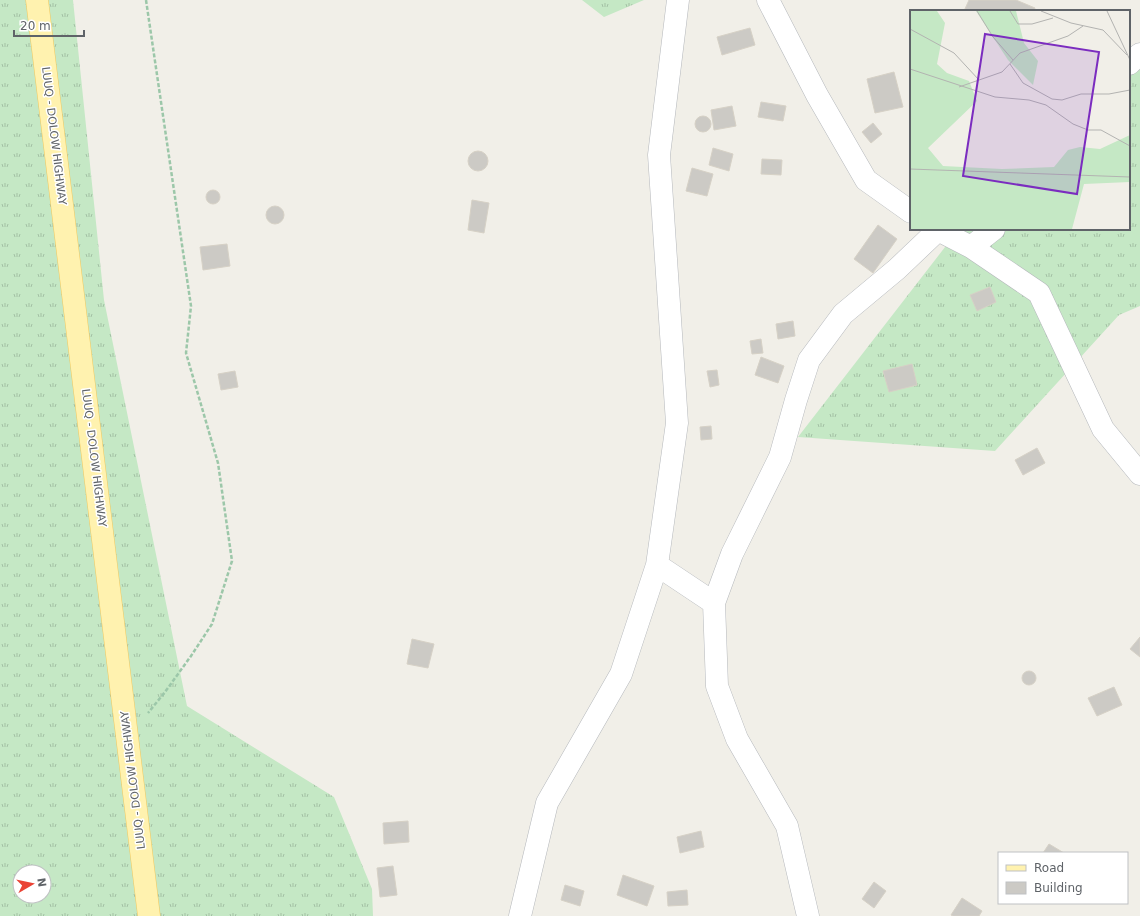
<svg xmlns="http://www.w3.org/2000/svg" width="1140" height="916" font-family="'DejaVu Sans',sans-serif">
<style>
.grass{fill:url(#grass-tufts);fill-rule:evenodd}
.building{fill:#cccac5;stroke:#d6d1c6}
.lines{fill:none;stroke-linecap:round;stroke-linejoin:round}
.minor-casing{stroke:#b5b8bc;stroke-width:23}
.primary-casing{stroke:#f2c960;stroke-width:23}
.path{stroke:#9cc7a9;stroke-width:2.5;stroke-dasharray:4 2;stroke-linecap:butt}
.minor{stroke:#fff;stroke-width:22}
.primary{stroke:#fff2af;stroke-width:22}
.labels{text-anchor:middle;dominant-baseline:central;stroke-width:3;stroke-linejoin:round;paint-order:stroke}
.street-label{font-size:11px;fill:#5f6368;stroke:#fff}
.inset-road{fill:none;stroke:#b3b3b1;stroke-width:1}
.view{fill:#7b2cbf;fill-opacity:0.15;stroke:#7b2cbf;stroke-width:2}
.inset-edge{fill:none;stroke:#5f6368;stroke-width:2}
</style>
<defs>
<pattern id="grass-tufts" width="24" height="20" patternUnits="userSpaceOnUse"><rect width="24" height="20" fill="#c5e8c5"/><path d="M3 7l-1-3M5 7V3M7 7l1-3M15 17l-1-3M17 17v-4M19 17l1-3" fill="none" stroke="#a3c0a4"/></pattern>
</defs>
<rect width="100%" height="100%" fill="#f1efe8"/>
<path class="grass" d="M0,0H73L104,300L187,706L334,797L372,889L373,916H0ZM20,872H44V896H20Z
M582,0H644L604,17Z
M1140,58V306L1119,315L995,451L798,437L959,229H1129V68Z"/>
<path class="building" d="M969,0H1016L1035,8L1034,11H964Z
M750,28L755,45L722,55L717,37Z
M894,72L903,107L875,113L867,79Z
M761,102L786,106L783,121L758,117Z
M732,106L736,126L714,130L711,110Z
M695 124a8 8 0 1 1 16 0a8 8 0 1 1-16 0Z
M873,123L882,134L871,143L862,132Z
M713,148L733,154L729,171L709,165Z
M468 161a10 10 0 1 1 20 0a10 10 0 1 1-20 0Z
M762,159L782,160L781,175L761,174Z
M692,168L713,174L707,196L686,191Z
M206 197a7 7 0 1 1 14 0a7 7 0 1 1-14 0Z
M472,200L489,203L484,233L468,230Z
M266 215a9 9 0 1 1 18 0a9 9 0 1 1-18 0Z
M878,225L897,239L873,273L854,259Z
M227,244L230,266L203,270L200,247Z
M990,287L996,302L977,311L970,295Z
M793,321L795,336L778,339L776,324Z
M761,339L763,353L752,354L750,341Z
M761,357L784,366L778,383L755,375Z
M912,364L917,385L889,392L883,371Z
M717,370L719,385L710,387L707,371Z
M235,371L238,387L221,390L218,374Z
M711,426L712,439L701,440L700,427Z
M1037,448L1045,463L1023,475L1015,460Z
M1140,637V657L1130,649Z
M412,639L434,644L428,668L407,664Z
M1022 678a7 7 0 1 1 14 0a7 7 0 1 1-14 0Z
M1114,687L1122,705L1097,716L1088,698Z
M408,821L409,842L384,844L383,823Z
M701,831L704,847L680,853L677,837Z
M1049,844L1064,853H1043Z
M393,866L397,895L380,897L377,868Z
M623,875L654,886L647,906L617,895Z
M874,882L886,891L874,908L862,899Z
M565,885L584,891L580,906L561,900Z
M687,890L688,905L668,906L667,892Z
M962,898L982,911L979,916H953L951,915Z"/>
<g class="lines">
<defs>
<path id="minor" d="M768,0L817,95L866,180L911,212
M1129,64L1140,54
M936,229L971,247L1039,293L1103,429L1140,474
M971,247L994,229
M657,565L714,603
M520,916L547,803L621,674L657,565L677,423L659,155L678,0
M808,916L787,826L737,739L717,686L714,603L732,554L780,457L796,400L809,360L843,314L897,269L938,230"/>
<path id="primary" d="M37,0L149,916"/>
</defs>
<use href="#minor" class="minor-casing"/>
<use href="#primary" class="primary-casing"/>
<path class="path" d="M146,0L191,306L186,353L218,463L232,561L212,624L191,656L165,692L148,713"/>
<use href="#minor" class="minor"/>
<use href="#primary" class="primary"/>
</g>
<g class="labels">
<g class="street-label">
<text transform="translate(54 136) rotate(83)">LUUQ - DOLOW HIGHWAY</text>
<text transform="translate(94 458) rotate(83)">LUUQ - DOLOW HIGHWAY</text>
<text transform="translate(133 780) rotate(-97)">LUUQ - DOLOW HIGHWAY</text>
</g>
</g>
<g transform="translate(910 10)">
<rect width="220" height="220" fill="#f1efe8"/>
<path d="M0,1H27L35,13L27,54L37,63L59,71L67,91L18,138L33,156L92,159L144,157L158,140L170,137L190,139L220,125V172L174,174L162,219H0ZM66,1H106L114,33L128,51L123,75L98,50Z" fill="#c5e8c5"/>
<path class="inset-road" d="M67,1L83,27L103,50M100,1L108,14H122L143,8M131,1L161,13L193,20L217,45M197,1L220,50M0,19L44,43L69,70M100,54L113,73L142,89L152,90L171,84H199L220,80M0,59L85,87L119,90L136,95L163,114L178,120H191L220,136M49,77L92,62L110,43L158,26L173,16M0,159L220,167"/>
<path class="view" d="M75,24L189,42L167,184L53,166Z"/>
<rect width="220" height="220" class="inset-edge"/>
</g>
<rect x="998" y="852" width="130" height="52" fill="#ffffff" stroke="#bfc1c3"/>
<rect x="1006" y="865" width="20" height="6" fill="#fff2af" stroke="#bfc1c3"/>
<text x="1034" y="872" font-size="12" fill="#5f6368">Road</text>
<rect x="1006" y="882" width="20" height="12" fill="#cccac5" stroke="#bfc1c3"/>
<text x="1034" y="892" font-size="12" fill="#5f6368">Building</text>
<g transform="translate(32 884) rotate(81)"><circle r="19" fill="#ffffff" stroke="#bfc1c3"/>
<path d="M0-3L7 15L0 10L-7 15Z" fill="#ea4335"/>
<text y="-6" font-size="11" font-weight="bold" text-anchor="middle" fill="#5f6368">N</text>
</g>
<path d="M14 30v6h70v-6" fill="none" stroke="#5f6368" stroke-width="2"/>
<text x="20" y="30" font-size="12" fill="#5f6368" stroke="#ffffff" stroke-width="3" paint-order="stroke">20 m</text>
</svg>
